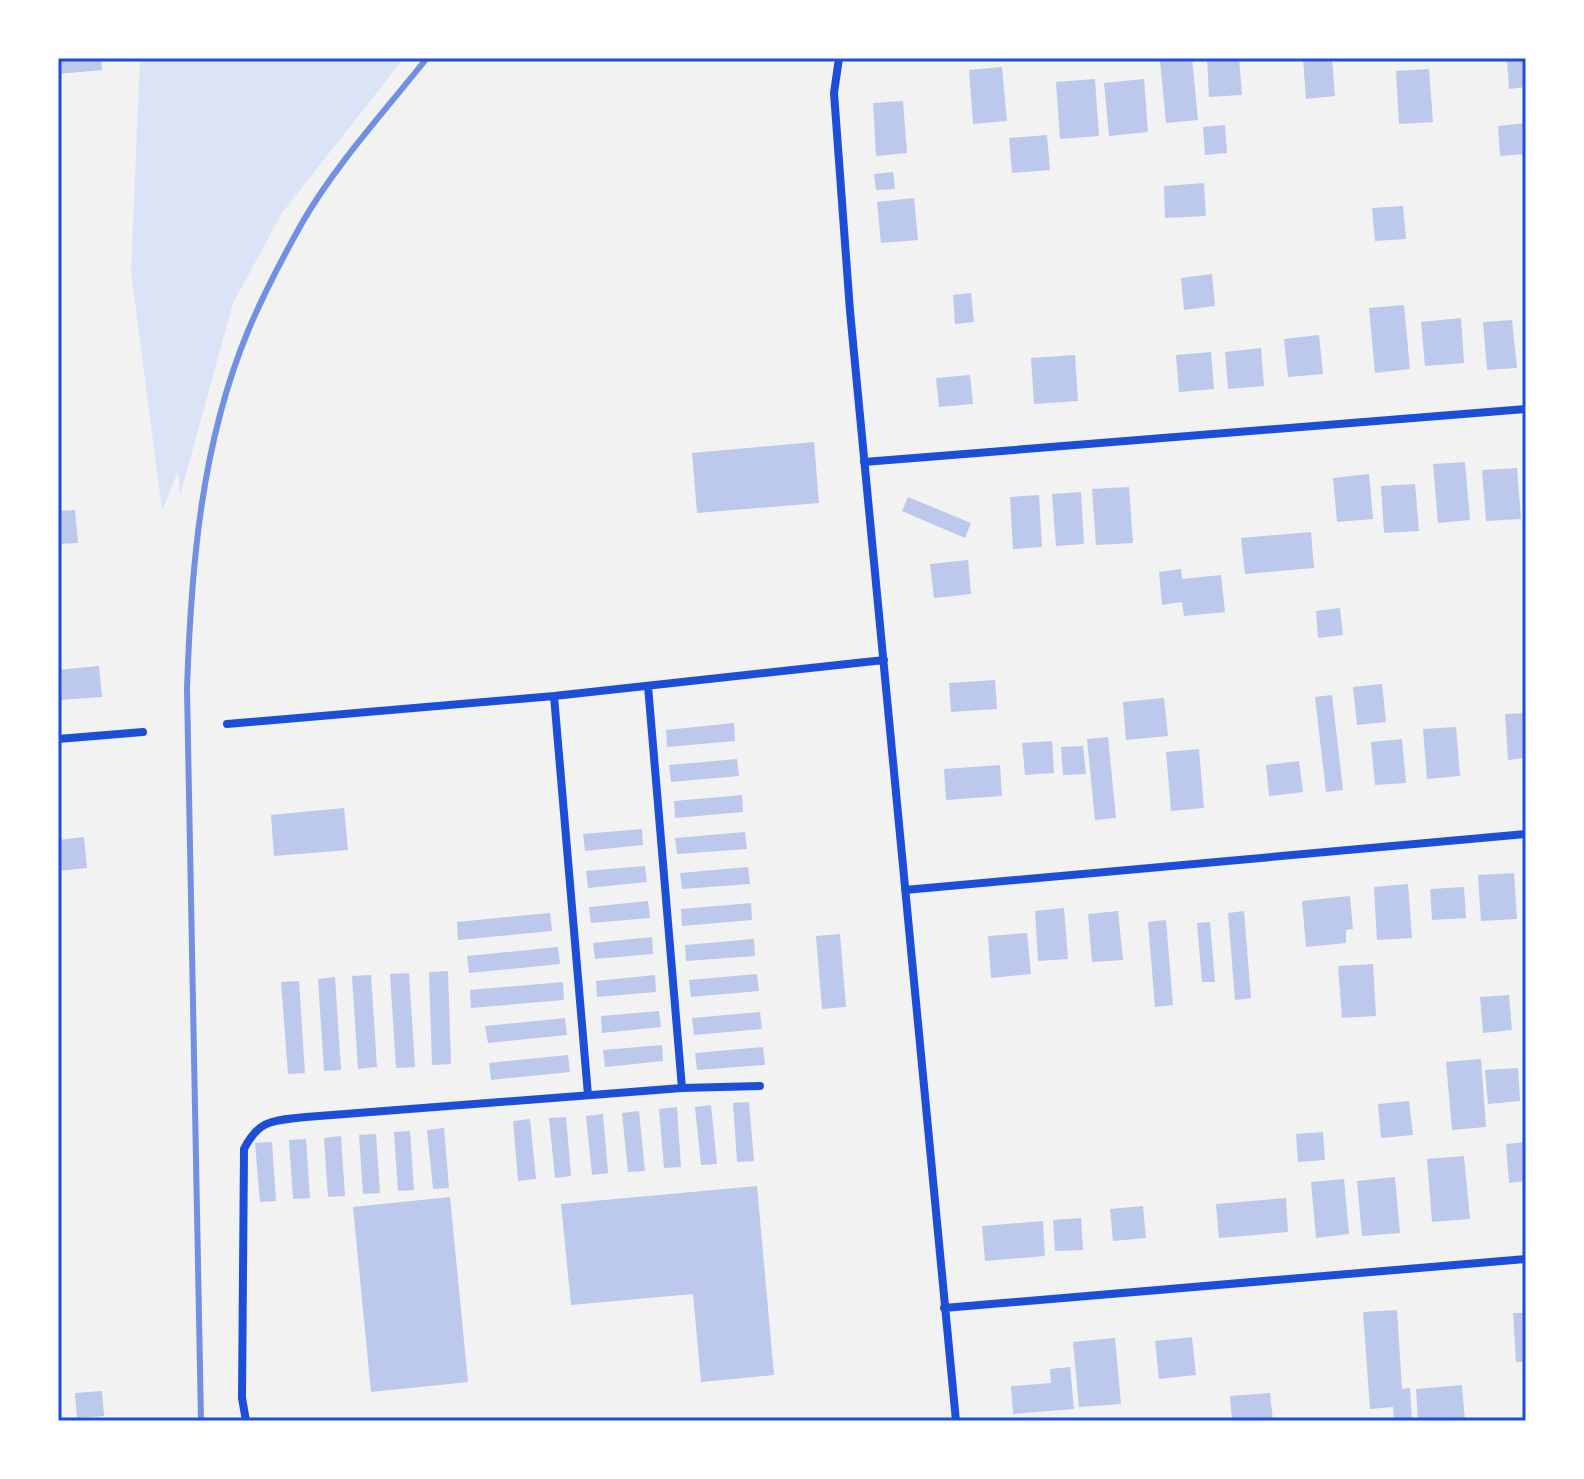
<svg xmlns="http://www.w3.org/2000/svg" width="1584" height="1479" font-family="'Asap Condensed',sans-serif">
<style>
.green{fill:#dbe4f7}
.building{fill:#bdc9ec}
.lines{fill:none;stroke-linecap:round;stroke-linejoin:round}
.minor{stroke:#1d4ed8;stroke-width:8}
.rail{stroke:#7290e2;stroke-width:6}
.neatline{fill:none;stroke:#1d4ed8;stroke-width:3}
</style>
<rect width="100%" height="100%" fill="#f2f2f2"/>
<path class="green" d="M140,58H404L282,213L233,303L180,496L178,471L162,511L131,271Z"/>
<path class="building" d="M58,58H101L102,70L58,74Z
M1192,58L1198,120L1166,123L1160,60Z
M1207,58H1239L1242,95L1209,97Z
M1303,58H1332L1335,96L1306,99Z
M1507,58H1526V87L1509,89Z
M1002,67L1007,121L973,124L969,70Z
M1429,69L1433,122L1399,124L1396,71Z
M1095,79L1099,136L1060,139L1056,82Z
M1144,79L1148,132L1109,136L1104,83Z
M903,101L907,153L876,156L873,103Z
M1526,123V154L1500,156L1498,126Z
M1225,125L1227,153L1205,155L1203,127Z
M1047,135L1050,170L1012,173L1009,138Z
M893,172L895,189L876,190L874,174Z
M1204,183L1206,216L1165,218L1164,186Z
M914,198L918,240L881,243L877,202Z
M1403,206L1406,239L1375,241L1372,208Z
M1212,274L1215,306L1184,310L1181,278Z
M971,293L974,322L955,324L953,295Z
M1404,305L1410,369L1375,373L1369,308Z
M1461,318L1464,363L1425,366L1421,322Z
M1512,320L1517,368L1487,370L1483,322Z
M1319,335L1323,374L1288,377L1284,339Z
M1261,348L1264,386L1228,389L1225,352Z
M1211,352L1214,389L1179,392L1176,355Z
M1075,355L1078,401L1034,404L1031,358Z
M970,375L973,404L939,407L936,378Z
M814,442L819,503L697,513L692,453Z
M1465,462L1470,520L1438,523L1433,464Z
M1517,468L1521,519L1486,521L1482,470Z
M1369,474L1373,519L1337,522L1333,478Z
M1415,484L1419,531L1384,533L1381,486Z
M1129,487L1133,543L1096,545L1092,489Z
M1081,492L1084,544L1056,546L1052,494Z
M1039,495L1042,547L1013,549L1010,497Z
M908,497L971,523L965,538L902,511Z
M75,510L78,543L58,544V511Z
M1311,532L1314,568L1245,574L1241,538Z
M968,560L971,594L934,598L930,564Z
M1181,569L1182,579L1221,575L1225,612L1184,616L1182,602L1162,605L1159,572Z
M1340,608L1343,635L1318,638L1316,611Z
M99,666L102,697L59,700L58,670Z
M995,680L997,709L951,712L949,683Z
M1382,684L1386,722L1357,725L1353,687Z
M1332,695L1343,790L1326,792L1315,697Z
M1164,698L1168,736L1126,740L1123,702Z
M1526,713V758L1508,760L1505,714Z
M734,723L735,741L667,747L666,730Z
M1456,727L1460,776L1427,779L1423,729Z
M1108,737L1116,818L1095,820L1087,739Z
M1402,739L1406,783L1375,785L1371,742Z
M1052,741L1054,773L1025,775L1022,743Z
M1083,746L1086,774L1063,775L1061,747Z
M1199,749L1204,808L1171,811L1166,752Z
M737,759L739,776L671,782L669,765Z
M1299,761L1303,792L1269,796L1266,765Z
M1000,765L1002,796L946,800L944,769Z
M742,795L743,812L675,818L674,801Z
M344,808L348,850L274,856L271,815Z
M642,829L643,845L585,851L583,834Z
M745,832L747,849L677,854L675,838Z
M84,837L87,868L58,871V840Z
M645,866L647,882L588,888L586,871Z
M748,867L750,884L682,889L680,873Z
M1514,873L1517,919L1481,921L1478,875Z
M1408,884L1412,938L1377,940L1374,887Z
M1464,887L1466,918L1432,920L1430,889Z
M1350,896L1353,929L1346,930V943L1306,947L1302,901Z
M648,901L650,918L591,923L589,907Z
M751,903L752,920L682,926L681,909Z
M1064,908L1068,959L1038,961L1035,911Z
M1118,911L1123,960L1092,962L1088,914Z
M1244,911L1251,998L1235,1000L1228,913Z
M550,913L552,931L458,940L457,922Z
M1166,920L1173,1005L1155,1007L1148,922Z
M1210,922L1215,982H1202L1197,923Z
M1027,933L1031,974L991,978L988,936Z
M840,934L846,1007L822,1009L816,936Z
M652,937L653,954L595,959L593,943Z
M754,939L755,956L686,961L685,945Z
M558,947L560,964L469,973L467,956Z
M1373,964L1376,1016L1342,1018L1338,966Z
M448,971L451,1064L432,1065L429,972Z
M409,973L415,1067L396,1068L390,974Z
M757,974L759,991L691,997L689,980Z
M371,975L377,1067L358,1069L352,976Z
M655,975L656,992L597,997L596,981Z
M335,977L341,1070L324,1071L318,979Z
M299,981L305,1073L288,1074L281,982Z
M563,982L564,1000L471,1008L470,990Z
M1509,995L1512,1030L1483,1033L1480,997Z
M659,1011L661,1027L602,1033L601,1016Z
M760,1012L762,1029L694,1035L692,1018Z
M565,1018L567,1035L488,1043L485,1026Z
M662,1045L663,1061L605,1067L603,1050Z
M763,1047L765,1065L697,1070L695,1053Z
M568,1055L570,1072L491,1080L489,1063Z
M1481,1059L1486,1127L1452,1130L1446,1062Z
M1518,1068L1520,1101L1488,1104L1485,1070Z
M1409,1101L1413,1135L1381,1138L1378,1104Z
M749,1102L754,1161L737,1162L733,1103Z
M711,1105L717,1164L701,1165L695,1107Z
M677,1107L681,1167L664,1168L659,1109Z
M639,1111L645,1171L628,1172L622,1113Z
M603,1114L608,1173L592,1175L586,1116Z
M566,1117L571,1176L555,1178L549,1118Z
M530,1119L536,1179L518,1181L513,1121Z
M444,1128L449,1188L433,1189L427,1130Z
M410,1131L414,1190L398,1191L394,1132Z
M1323,1132L1325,1160L1298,1162L1296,1134Z
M376,1134L380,1193L363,1194L359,1135Z
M341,1136L345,1196L328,1197L324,1138Z
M306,1139L310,1198L293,1199L289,1140Z
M272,1142L276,1201L260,1202L255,1143Z
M1526,1142V1181L1509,1183L1506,1144Z
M1464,1156L1470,1219L1432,1222L1427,1159Z
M1395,1177L1400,1233L1362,1236L1357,1181Z
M1344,1179L1349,1234L1316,1238L1311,1182Z
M757,1186L774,1375L701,1382L693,1294L571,1305L561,1204Z
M450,1197L468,1382L371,1392L353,1207Z
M1286,1198L1288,1232L1219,1238L1216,1204Z
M1143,1206L1146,1238L1113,1241L1110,1209Z
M1081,1218L1083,1250L1055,1251L1053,1220Z
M1043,1221L1045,1256L985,1261L982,1226Z
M1397,1310L1402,1389L1410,1388L1412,1421H1394L1393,1407L1370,1409L1363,1312Z
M1513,1313H1526V1362H1516Z
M1192,1337L1196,1375L1159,1379L1155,1341Z
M1115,1338L1121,1404L1079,1407L1073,1342Z
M1070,1367L1074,1409L1013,1414L1011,1386L1051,1383L1050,1369Z
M1462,1385L1465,1421H1418L1416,1389Z
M102,1391L104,1416L77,1418L75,1393Z
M1270,1393L1273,1421H1232L1230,1396Z"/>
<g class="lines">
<path class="minor" d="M839,58L834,93L850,311L956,1421
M864,462L1526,409
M648,686L682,1088
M554,696L588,1095
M227,724L554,696L884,660
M58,739L143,732
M905,890L1526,834
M944,1308L1526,1259
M246,1421L242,1398L244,1149C260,1118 274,1121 306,1117L682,1088L760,1086"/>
<path class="rail" d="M201,1421L187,689C191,568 201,444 248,331C263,295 283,257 302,223C336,164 385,111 427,58"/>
</g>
<rect width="1584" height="1479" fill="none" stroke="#ffffff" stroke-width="120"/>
<rect x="60" y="60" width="1464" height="1359" class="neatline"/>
</svg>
